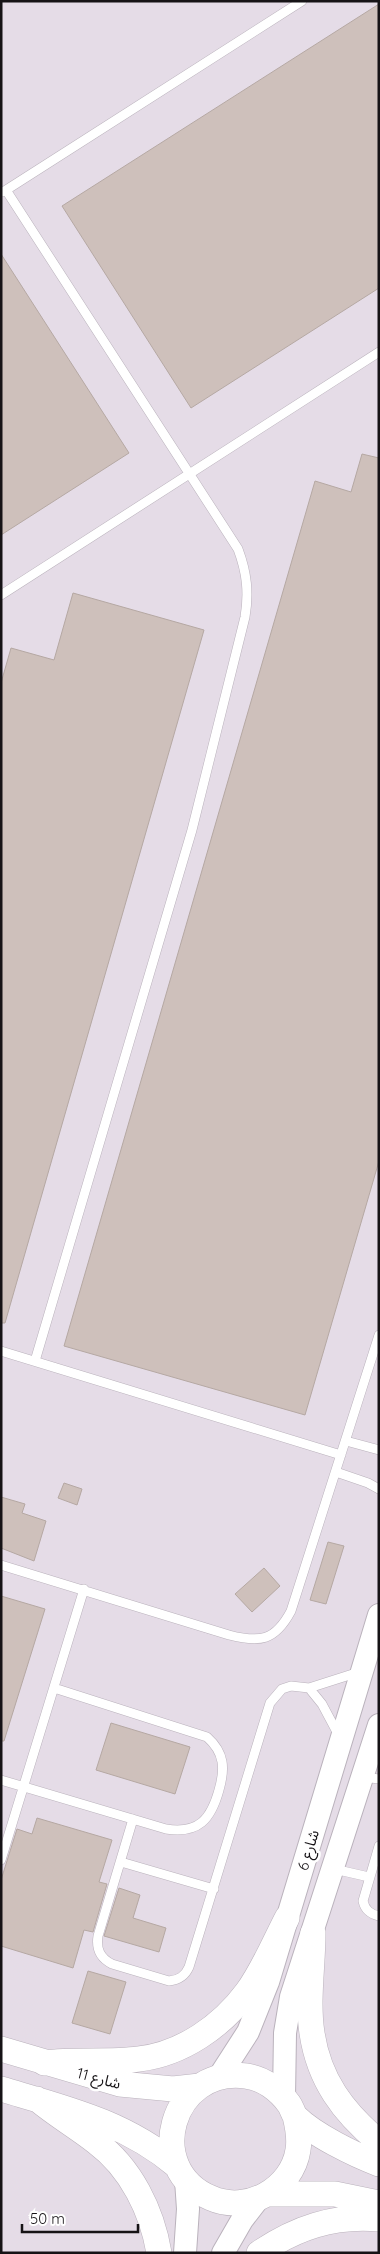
<svg xmlns="http://www.w3.org/2000/svg" width="380" height="2254" font-family="Quicksand,'Noto Sans Arabic',sans-serif">
<style>
.building{fill:#cec0bb;stroke:#b5a8a3}
.lines{fill:none;stroke-linecap:round;stroke-linejoin:round}
.service-casing{stroke:#bab2bc;stroke-width:10}
.tertiary-casing{stroke:#bab2bc;stroke-width:24}
.secondary-casing{stroke:#bab2bc;stroke-width:26}
.service{stroke:#fff;stroke-width:9}
.tertiary{stroke:#fff;stroke-width:22}
.secondary{stroke:#fff;stroke-width:25}
.labels{text-anchor:middle;dominant-baseline:central;stroke-width:5;stroke-linejoin:round;paint-order:stroke}
.street-label{font-size:15px;fill:#161316;stroke:#fff}
</style>
<rect width="100%" height="100%" fill="#e5dce7"/>
<path class="building" d="M379,4V288L191,408L62,206Z
M1,254L129,453L1,535Z
M362,454L379,458V1161L305,1415L64,1346L315,481L351,492Z
M73,593L204,630L5,1323H1V683L11,648L54,660Z
M64,1483L82,1489L77,1505L58,1498Z
M1,1497L25,1504L22,1513L46,1521L34,1561L1,1548Z
M328,1542L344,1546L326,1604L310,1600Z
M264,1568L280,1586L252,1612L235,1594Z
M1,1596L45,1609L4,1741H1Z
M111,1723L190,1747L175,1794L96,1770Z
M37,1818L112,1840L99,1882L107,1884L93,1932L84,1930L73,1968L1,1946V1880L17,1829L32,1834Z
M119,1888L140,1895L133,1918L166,1928L159,1952L104,1936Z
M88,1971L126,1982L110,2034L72,2023Z"/>
<g class="lines">
<defs>
<path id="service" d="M6,190L238,549C247,573 249,593 245,617L192,830L35,1361
M3,192L302,1
M1,595L379,352
M1,1351L341,1455
M346,1441L379,1450
M336,1472L368,1483L379,1489
M1,1565L229,1635C260,1643 275,1641 291,1611L379,1335
M309,1688L322,1704L338,1734
M363,1777L379,1779
M1,1780L166,1829C199,1834 211,1819 219,1790C225,1769 225,1753 207,1737L54,1688
M133,1819L98,1936C96,1949 100,1958 112,1964L169,1981C179,1980 185,1976 189,1967L270,1703L282,1689L291,1686L309,1688L359,1672
M379,1846L363,1901C365,1910 370,1914 379,1916
M1,1860L84,1589
M121,1862L214,1889
M334,1869L369,1877"/>
<path id="tertiary" d="M219,2077L248,2032L268,1982L379,1615
M284,2097L285,2033L291,1997L379,1725
M185,2253L188,2209L186,2180
M223,2253L242,2220L259,2198"/>
<path id="secondary" d="M313,1933C313,1965 307,2001 312,2033C319,2080 343,2112 379,2142
M1,2049L120,2084L173,2089L200,2086
M44,2063C76,2059 108,2063 139,2059C182,2054 222,2026 247,1992C263,1970 274,1943 287,1918
M1,2089C65,2108 125,2122 177,2166
M37,2099C56,2115 77,2127 96,2142C131,2168 152,2211 159,2253
M295,2116C298,2128 300,2138 298,2150C292,2189 247,2214 211,2198C142,2169 171,2066 246,2076C263,2078 279,2090 289,2104C292,2108 293,2114 296,2117C314,2135 355,2155 379,2164
M268,2194H335L379,2203
M259,2253C296,2228 333,2215 379,2219"/>
</defs>
<use href="#service" class="service-casing"/>
<use href="#tertiary" class="tertiary-casing"/>
<use href="#secondary" class="secondary-casing"/>
<use href="#service" class="service"/>
<use href="#tertiary" class="tertiary"/>
<use href="#secondary" class="secondary"/>
</g>
<g class="labels">
<g class="street-label">
<text transform="translate(308 1850) rotate(-73)">شارع 6</text>
<text transform="translate(99 2078) rotate(15)">شارع 11</text>
</g>
</g>
<rect width="380" height="2254" fill="none" stroke="#161316" stroke-width="5"/>
<path d="M22 2224v8h116v-8" fill="none" stroke="#161316" stroke-width="2.5"/>
<text x="30" y="2224" font-size="15" fill="#161316" stroke="#ffffff" stroke-width="4" paint-order="stroke">50 m</text>
</svg>
